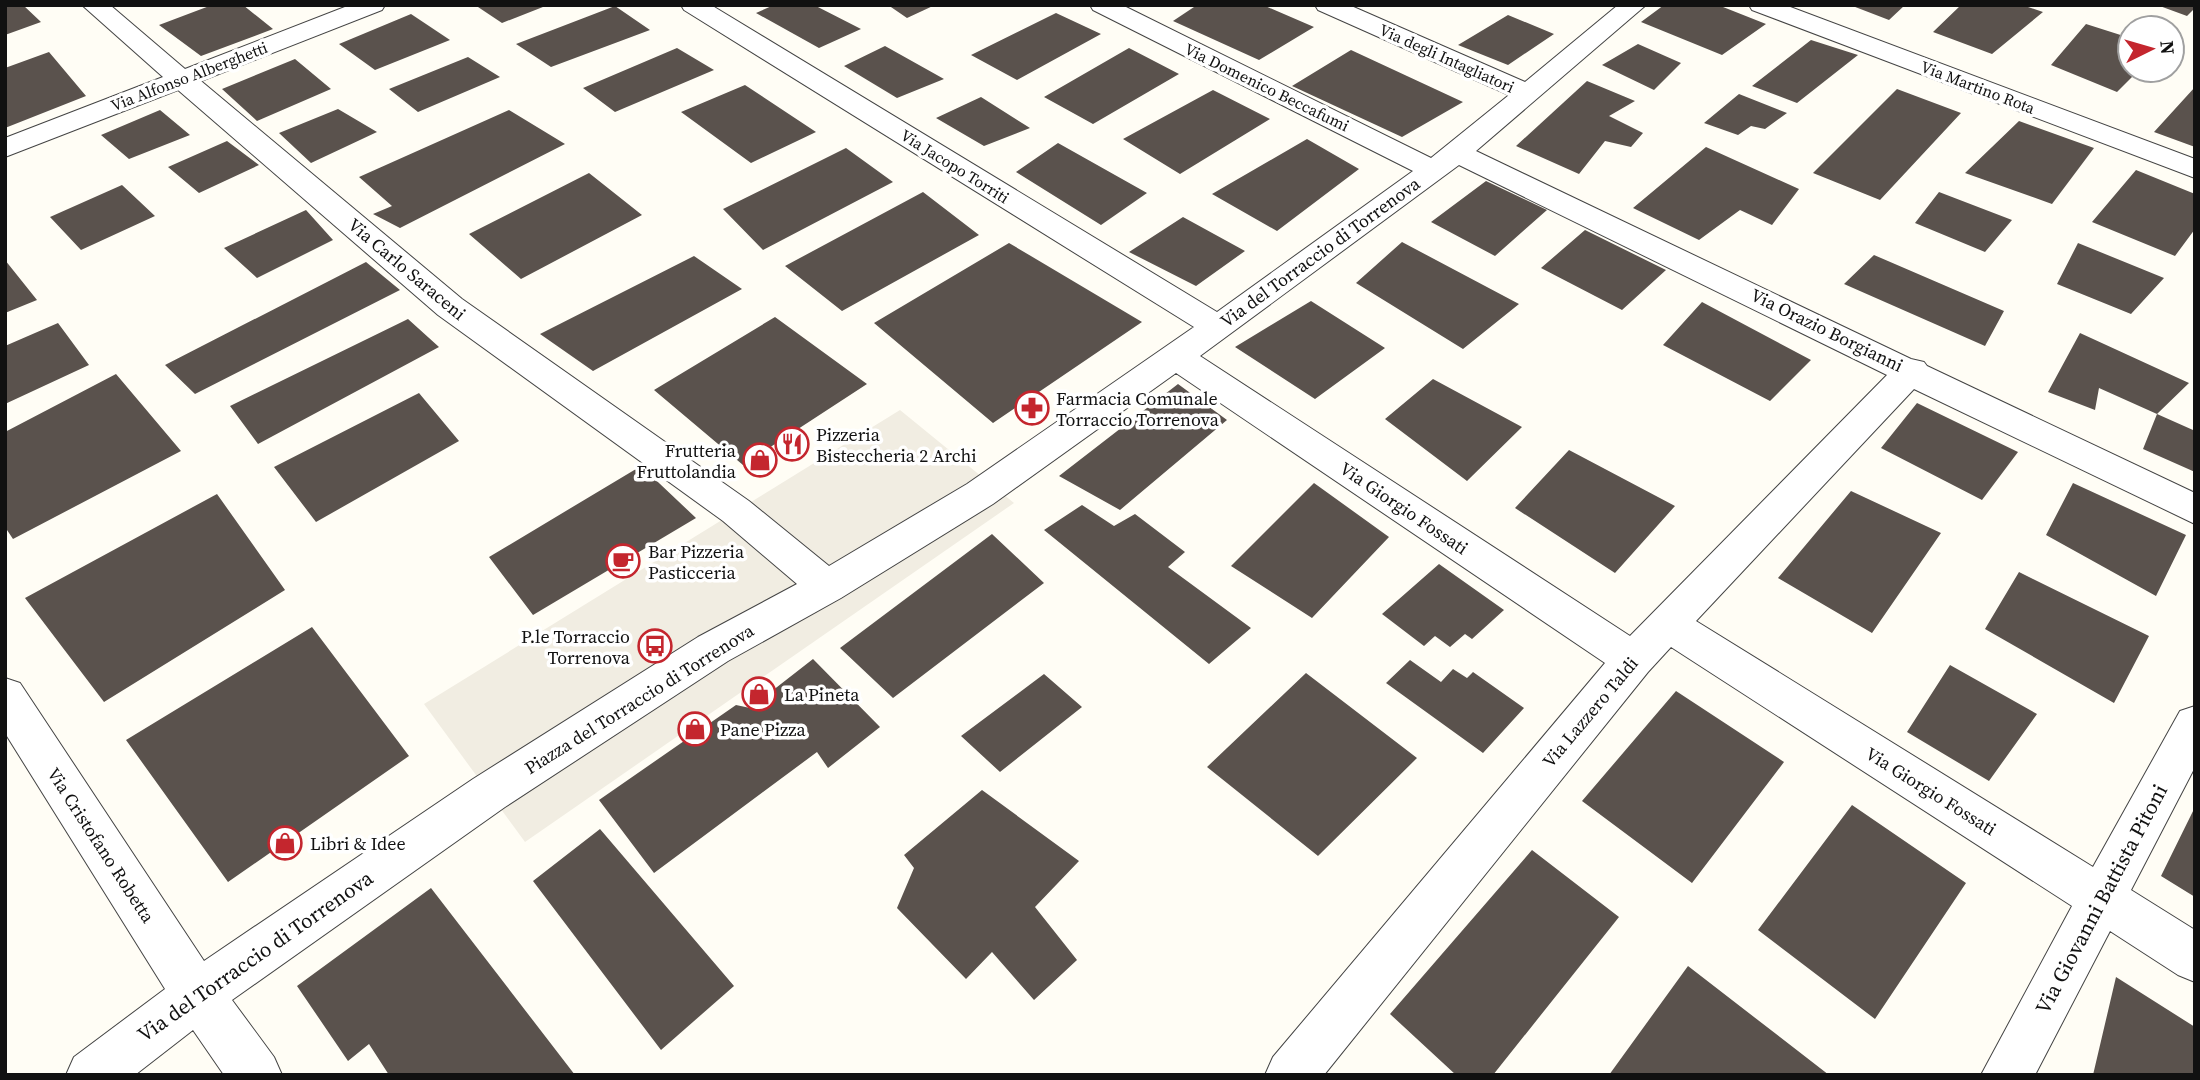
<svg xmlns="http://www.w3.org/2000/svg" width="2200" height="1080" font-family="'Source Serif 4',serif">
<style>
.plaza{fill:#f1ede2}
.building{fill:#5a524d}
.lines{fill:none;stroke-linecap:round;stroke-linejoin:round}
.street-casing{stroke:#444;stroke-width:2}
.street{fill:#fff;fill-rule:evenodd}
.labels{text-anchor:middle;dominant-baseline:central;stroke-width:7;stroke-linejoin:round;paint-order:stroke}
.far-street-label{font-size:16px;fill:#111;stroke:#fff}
.street-label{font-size:18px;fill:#111;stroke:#fff}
.poi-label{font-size:18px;fill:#111;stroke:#fff;text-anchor:start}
.near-street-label{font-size:21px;fill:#111;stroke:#fff}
</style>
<rect width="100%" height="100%" fill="#fffdf5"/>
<path class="plaza" d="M900,410L1014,503L525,842L424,704Z"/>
<path class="building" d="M5,5H23L41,22L5,35Z
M212,5H243L273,29L201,56L159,25Z
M475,5H548L502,23Z
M774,5H814L861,29L819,48L756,13Z
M888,5H935L907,18Z
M1197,5H1263L1314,27L1259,60L1173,21Z
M1664,5H1718L1766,24L1722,55L1641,22Z
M1850,5H1905L1889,20Z
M1961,5H2022L2043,12L1992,54L1933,32Z
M2157,5H2195V8L2187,16Z
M615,6L650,30L551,67L516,44Z
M1056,13L1101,34L1017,80L971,55Z
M411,14L450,40L375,70L339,44Z
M1508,15L1554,34L1508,65L1458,45Z
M2086,24L2130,38V70H2139L2117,92L2051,65Z
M1811,40L1858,55L1797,103L1752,86Z
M1638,44L1681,63L1654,90L1602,65Z
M885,46L944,79L897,98L844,66Z
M677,48L714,70L615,112L583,88Z
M1129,48L1179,74L1093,124L1044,97Z
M1351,50L1463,102L1402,137L1292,86Z
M49,52L86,96L5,128V68Z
M468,57L500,77L418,112L389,89Z
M295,59L331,89L257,121L222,89Z
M1587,81L1635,101L1609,116L1643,133L1631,147L1605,141L1579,174L1516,146Z
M745,85L816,132L751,163L681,112Z
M2195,87V147L2154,132Z
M1897,89L1961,113L1880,200L1813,173Z
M1213,90L1270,119L1180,174L1123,139Z
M1739,94L1787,113L1765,129L1751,126L1738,135L1704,123Z
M981,97L1030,128L984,146L936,118Z
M338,109L377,132L311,163L279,133Z
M160,110L190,135L129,159L101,135Z
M509,110L565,144L400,228L373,214L392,206L359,177Z
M2019,121L2094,148L2052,204L1965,173Z
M1307,139L1359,169L1277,231L1212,194Z
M227,141L259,165L199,193L168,167Z
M1058,143L1147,193L1101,225L1016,172Z
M1706,147L1799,189L1772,225L1740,210L1699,240L1633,208Z
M846,148L893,182L763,250L723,209Z
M2136,170L2195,194V229L2175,256L2092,222Z
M589,173L642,215L521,279L469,234Z
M1486,181L1547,210L1495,256L1431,222Z
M122,185L155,216L81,250L50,217Z
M923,192L979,235L842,311L785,266Z
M1939,192L2012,220L1985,252L1915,223Z
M306,210L333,240L257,278L224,248Z
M1183,217L1245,251L1196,286L1129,252Z
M1585,230L1666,270L1622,310L1541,268Z
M1402,242L1519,304L1463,349L1356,283Z
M1009,243L1142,322L993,423L874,323Z
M2078,243L2164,278L2131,314L2057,284Z
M1874,255L2004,311L1985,346L1844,284Z
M694,256L742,289L593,371L540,334Z
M5,260L37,300L5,313Z
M366,262L400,290L195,394L165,365Z
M1311,301L1385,348L1315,399L1235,347Z
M1702,302L1811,360L1770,401L1663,345Z
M775,317L867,384L743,465L654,390Z
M408,319L439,347L258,444L230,406Z
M58,323L89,365L5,404V346Z
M2080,333L2189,383L2157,414L2099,388L2095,410L2048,392Z
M116,374L181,451L13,539L5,527V432Z
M1433,379L1522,427L1467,481L1385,419Z
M1178,384L1227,420L1120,510L1059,476Z
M419,393L459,441L316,522L274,467Z
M1917,403L2018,452L1982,500L1881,448Z
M2157,414L2193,430L2195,426V472L2143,449Z
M1569,450L1675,506L1615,573L1515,508Z
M641,466L696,518L533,615L489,557Z
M1314,483L1389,537L1312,618L1231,566Z
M2073,483L2186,535L2156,596L2046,535Z
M1851,491L1941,533L1872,633L1778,578Z
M217,494L285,590L104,702L25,598Z
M1082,505L1114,526L1135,514L1185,552L1168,567L1251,628L1209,664L1044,530Z
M992,534L1044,583L893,698L840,648Z
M1439,564L1504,610L1472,639L1465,634L1450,647L1435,636L1424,646L1382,614Z
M2019,572L2149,636L2114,703L1985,629Z
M312,627L409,756L228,882L126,740Z
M813,659L880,727L828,768L817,752L654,873L599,800L736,705L750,708Z
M1410,660L1441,682L1453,669L1467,678L1473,672L1524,708L1483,753L1386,683Z
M1950,665L2037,714L1989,781L1907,732Z
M1306,673L1417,758L1318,856L1207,767Z
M1044,674L1082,707L1000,772L961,736Z
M1676,691L1784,762L1692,883L1582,801Z
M982,790L1079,861L1035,907L1077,960L1034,1000L992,952L966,979L897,908L914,868L904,855Z
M1852,805L1966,883L1875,1019L1758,930Z
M2195,807V897L2161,876Z
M600,829L734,986L661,1050L533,881Z
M1532,850L1619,917L1493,1075H1456L1390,1014Z
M431,888L575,1075H389L369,1044L348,1061L297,986Z
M1688,966L1829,1075H1609Z
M2116,977L2195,1027V1075H2093Z"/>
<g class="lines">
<defs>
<path id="street" d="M82,5H110L185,69L350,5H385L382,10L201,81L462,299L749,501L829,566L967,484L1194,327L684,10L681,5H711L1217,312L1413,171L1093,10L1090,5H1122L1431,158L1509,95L1318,10L1315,5H1349L1525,82L1618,5H1646L1476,151L1911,359L1924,362L1927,366L2195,493V524L1914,389L1696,621L2093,867L2180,711L2195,706V767L2131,890L2195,930V982L2178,975L2110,931L2035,1075H1981L2072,906L1671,647L1648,672L1324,1075H1265L1273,1057L1605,663L1176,373L993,504L841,598L728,661L505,807L232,1000L274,1057L282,1075H224L193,1030L135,1075H66L74,1057L165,989L5,733V678L20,683L204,961L473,779L698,637L797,584L723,521L438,315L178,90L5,157V138L163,77ZM1459,165L1887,375L1630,636L1200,356Z
M1749,5H1785L2195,159V178L1752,10Z"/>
</defs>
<use href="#street" class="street-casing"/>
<use href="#street" class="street"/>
</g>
<defs>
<symbol id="pharmacy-ring" viewBox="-11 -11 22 22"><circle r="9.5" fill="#fff" stroke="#c4262e" stroke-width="1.5"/><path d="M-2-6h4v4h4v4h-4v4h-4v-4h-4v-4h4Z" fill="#c4262e"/></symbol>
<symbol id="restaurant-ring" viewBox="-11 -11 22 22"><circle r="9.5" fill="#fff" stroke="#c4262e" stroke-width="1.5"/><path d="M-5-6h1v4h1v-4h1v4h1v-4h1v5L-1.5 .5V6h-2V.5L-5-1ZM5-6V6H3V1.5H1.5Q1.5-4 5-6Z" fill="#c4262e"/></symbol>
<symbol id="shop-ring" viewBox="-11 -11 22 22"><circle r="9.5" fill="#fff" stroke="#c4262e" stroke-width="1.5"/><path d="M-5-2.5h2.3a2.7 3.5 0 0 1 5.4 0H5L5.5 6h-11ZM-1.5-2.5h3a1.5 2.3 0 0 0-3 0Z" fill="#c4262e"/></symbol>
<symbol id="cafe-ring" viewBox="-11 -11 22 22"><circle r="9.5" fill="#fff" stroke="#c4262e" stroke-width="1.5"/><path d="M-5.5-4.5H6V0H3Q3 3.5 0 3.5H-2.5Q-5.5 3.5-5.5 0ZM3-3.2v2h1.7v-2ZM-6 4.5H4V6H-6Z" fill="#c4262e"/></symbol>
<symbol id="bus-ring" viewBox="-11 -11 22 22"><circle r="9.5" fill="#fff" stroke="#c4262e" stroke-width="1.5"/><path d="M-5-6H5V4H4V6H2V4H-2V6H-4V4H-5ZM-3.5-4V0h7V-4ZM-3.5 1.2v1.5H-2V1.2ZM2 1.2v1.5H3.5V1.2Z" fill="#c4262e"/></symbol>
</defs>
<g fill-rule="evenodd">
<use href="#pharmacy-ring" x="1013" y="389" width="38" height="38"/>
<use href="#restaurant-ring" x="773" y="425" width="38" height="38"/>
<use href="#shop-ring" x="741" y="441" width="38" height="38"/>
<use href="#cafe-ring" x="604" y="542" width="38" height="38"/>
<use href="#bus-ring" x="636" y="627" width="38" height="38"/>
<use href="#shop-ring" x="740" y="675" width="38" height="38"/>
<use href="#shop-ring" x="676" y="710" width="38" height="38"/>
<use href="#shop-ring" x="266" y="824" width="38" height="38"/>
</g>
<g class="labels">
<g class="far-street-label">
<text transform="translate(1447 58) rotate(24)">Via degli Intagliatori</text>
<text transform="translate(189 76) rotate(-21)">Via Alfonso Alberghetti</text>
<text transform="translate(1267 87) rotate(26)">Via Domenico Beccafumi</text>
<text transform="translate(1978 87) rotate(21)">Via Martino Rota</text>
<text transform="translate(955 166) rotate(32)">Via Jacopo Torriti</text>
</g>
<g class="street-label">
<text transform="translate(1320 252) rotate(-36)">Via del Torraccio di Torrenova</text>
<text transform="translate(407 269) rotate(40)">Via Carlo Saraceni</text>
<text transform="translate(1827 330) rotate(26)">Via Orazio Borgianni</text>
<text transform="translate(1404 508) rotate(34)">Via Giorgio Fossati</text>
<text transform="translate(639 699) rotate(-32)">Piazza del Torraccio di Torrenova</text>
<text transform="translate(1590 712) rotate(-50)">Via Lazzero Taldi</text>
<text transform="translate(1931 791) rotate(32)">Via Giorgio Fossati</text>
<text transform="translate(101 845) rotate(57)">Via Cristofano Robetta</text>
</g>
<g class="poi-label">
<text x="1056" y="398">Farmacia Comunale<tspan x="1056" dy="21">Torraccio Torrenova</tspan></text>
<text x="816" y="434">Pizzeria<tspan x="816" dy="21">Bisteccheria 2 Archi</tspan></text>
<text x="736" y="450" text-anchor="end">Frutteria<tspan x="736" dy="21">Fruttolandia</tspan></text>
<text x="648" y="551">Bar Pizzeria<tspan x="648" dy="21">Pasticceria</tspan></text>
<text x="630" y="636" text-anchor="end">P.le Torraccio<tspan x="630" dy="21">Torrenova</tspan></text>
<text x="784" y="694">La Pineta</text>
<text x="720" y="729">Pane Pizza</text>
<text x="310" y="843">Libri &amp; Idee</text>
</g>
<g class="near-street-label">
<text transform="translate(2101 899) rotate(-62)">Via Giovanni Battista Pitoni</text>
<text transform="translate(255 956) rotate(-35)">Via del Torraccio di Torrenova</text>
</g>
</g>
<rect width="2200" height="1080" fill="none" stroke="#111111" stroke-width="14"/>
<g transform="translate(2151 49) rotate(85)"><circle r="33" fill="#ffffff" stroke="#a0a0a0" stroke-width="2"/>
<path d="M0-5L12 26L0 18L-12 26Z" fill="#c4262e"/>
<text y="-10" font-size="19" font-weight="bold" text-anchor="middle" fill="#111111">N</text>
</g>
</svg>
